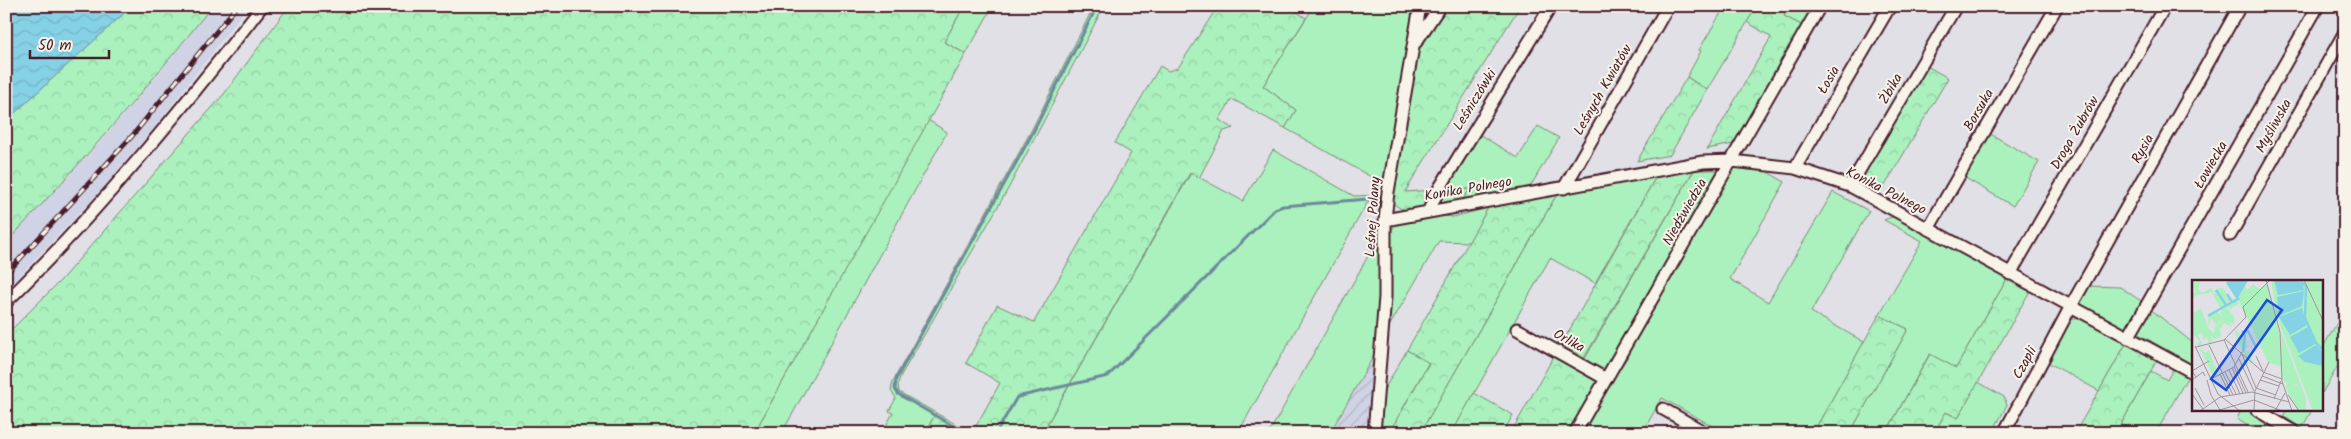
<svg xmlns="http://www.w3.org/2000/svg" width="2351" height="439" font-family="Kalam,sans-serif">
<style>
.built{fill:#d0d2e5}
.industrial{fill:url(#industrial-furrows)}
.green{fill:#aaf1bd;stroke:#7a8874}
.forest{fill:url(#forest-crowns);stroke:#7a8874}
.water{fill:url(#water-waves);stroke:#6d8a9b}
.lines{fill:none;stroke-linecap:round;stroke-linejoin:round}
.stream{stroke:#6d8a9b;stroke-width:3}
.minor-casing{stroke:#4a1f2b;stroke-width:15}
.minor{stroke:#f7f3e8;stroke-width:11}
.rail-casing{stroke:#4a1f2b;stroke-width:5}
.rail{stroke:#f7f3e8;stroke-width:3;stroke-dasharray:9;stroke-linecap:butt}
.labels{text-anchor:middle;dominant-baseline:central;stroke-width:4;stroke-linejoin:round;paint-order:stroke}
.street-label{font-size:14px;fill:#4a1f2b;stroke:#f7f3e8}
.inset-river{fill:none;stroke:#85d1e5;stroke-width:2.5}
.inset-road{fill:none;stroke:#a4939b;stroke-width:1}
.view{fill:#1d4ed8;fill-opacity:0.15;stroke:#1d4ed8;stroke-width:2.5}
.inset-edge{fill:none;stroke:#4a1f2b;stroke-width:2.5}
</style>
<defs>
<pattern id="industrial-furrows" width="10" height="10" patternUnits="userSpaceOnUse" patternTransform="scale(1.25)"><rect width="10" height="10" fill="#d0d2e5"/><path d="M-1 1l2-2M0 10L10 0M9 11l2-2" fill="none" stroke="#b4b4c5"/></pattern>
<pattern id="forest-crowns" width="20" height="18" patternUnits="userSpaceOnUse" patternTransform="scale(1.25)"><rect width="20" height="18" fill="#aaf1bd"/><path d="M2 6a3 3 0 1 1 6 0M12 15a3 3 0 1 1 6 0" fill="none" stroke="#94cea3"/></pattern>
<pattern id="water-waves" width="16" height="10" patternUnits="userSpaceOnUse" patternTransform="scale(1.25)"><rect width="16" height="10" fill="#85d1e5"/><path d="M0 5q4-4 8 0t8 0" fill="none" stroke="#74b3c5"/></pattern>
</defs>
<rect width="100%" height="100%" fill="#e0e0e6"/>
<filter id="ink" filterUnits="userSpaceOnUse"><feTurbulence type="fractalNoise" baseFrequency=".02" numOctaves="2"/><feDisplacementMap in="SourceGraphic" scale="10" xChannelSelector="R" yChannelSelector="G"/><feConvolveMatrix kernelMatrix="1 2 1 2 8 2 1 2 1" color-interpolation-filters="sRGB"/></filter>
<g filter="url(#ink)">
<path class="built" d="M212,6H248L153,129L103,188L6,290V243L100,142L164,68Z"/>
<path class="industrial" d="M1377,350L1371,413L1360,433H1331Z"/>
<path class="green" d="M964,6H993L966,54L944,42Z
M1094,6H1104L1008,189L900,377L898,385L899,392L936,413L925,433H882L893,413L889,411L896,398L891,391L893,381L1031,131Z
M1314,6H1414L1385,185L1285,128L1296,110L1263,86Z
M1725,6H1757L1707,90L1687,77L1701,51L1699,50Z
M1789,6H1817L1805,27L1784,16Z
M928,120L947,132L782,433H754Z
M1538,126L1559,138L1530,187L1525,190L1462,201L1469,189L1441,191L1477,133L1518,158Z
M1987,132L2039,162L2013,206L1962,176Z
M1273,150L1354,196L1384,195L1383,202L1367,203L1238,433H1042L1191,173L1243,201Z
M1732,166L1762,169L1785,182L1730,279L1768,302L1833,192L1869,211L1811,312L1864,342L1813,433H1725L1662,398L1642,433H1580L1604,391L1627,358L1631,343Z
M1694,170H1722L1605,372L1583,362Z
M1657,175L1595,283L1550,258L1452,433H1420L1557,194Z
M1488,208L1469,242L1439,241L1390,325L1388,235L1396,224L1434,215L1453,217Z
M1891,217L1897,218L2007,279L1956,368L1929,355L1886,433H1850L1908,329L1879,315L1922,241L1884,220Z
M1382,231L1377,350L1330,433H1269Z
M2086,286L2120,287L2144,303L2130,326L2121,329L2080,305L2078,300Z
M2149,308L2193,343V365L2137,333L2138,329Z
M2345,309V354L2322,393V349Z
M2077,317L2127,342L2099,391L2049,363L2067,323Z
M1407,350L1429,362L1389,433H1377L1382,393Z
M2173,369L2188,376L2156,433H2116L2151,371L2167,380Z
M1978,382L2004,397L2007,405L1992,433H1934L1946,412L1958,418Z
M2241,410H2250L2269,421L2262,433H2252L2253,429L2237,419Z
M2287,410H2312L2302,428L2283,416Z"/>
<path class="forest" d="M6,6H212C147,89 78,166 6,243Z
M289,6H964L944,42L966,54L754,433H6V335L60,281L224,94Z
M1218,6H1292L1291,8L1306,18L1263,86L1296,110L1285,128L1232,99L1219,120L1233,128L1224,131L1199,178L1190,173L1042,433H972L1000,383L966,363L997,305L1034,322L1131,153L1115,143L1160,66L1168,71L1178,68Z
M1446,6H1520L1405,192L1434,190L1427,204C1414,214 1401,212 1391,201L1392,190L1419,47Z
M1757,6H1789L1784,16L1805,27L1738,143L1707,149L1771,37L1747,22Z
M1925,65L1948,78L1883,189L1859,176Z
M1687,77L1707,90L1670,155L1637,161Z
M1694,170L1584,358L1561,345L1657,175Z
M1470,189L1462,201L1439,205L1437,203L1441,191Z
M1557,194L1420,433H1389L1429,363L1407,350L1488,208L1512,200Z
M2007,279L2030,291L1958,418L1946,412L1934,433H1886L1930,354L1956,368Z
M1879,315L1908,329L1850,433H1813Z
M2127,342L2157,360L2116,433H2075Z
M1554,356L1580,370L1598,383L1571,433H1511Z
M1474,393L1513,415L1503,433H1452Z
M936,413L971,433H925Z"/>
<path class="water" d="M6,6H132L6,121Z"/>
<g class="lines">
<path class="stream" d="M965,433L898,394L895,389L896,379L1032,134L1093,14
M996,433L1017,397L1108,376L1275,209L1283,206L1380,198"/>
<defs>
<path id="minor" d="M1416,42L1440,6
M1795,168L1890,6
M1850,186L1956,6
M1564,188L1668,6
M1428,212L1439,189L1551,6
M1385,220L1703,162L1732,161L1795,168L1850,186L2194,373
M1928,229L2057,6
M2230,235L2345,32
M2010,274L2165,6
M6,302C99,211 182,109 262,6
M1517,329L1606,379
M2128,338L2318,6
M1663,409L1706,433
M2257,410L2296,433
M1374,433L1385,297V220L1388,192L1420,6
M1575,433L1820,6
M2004,433L2071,306L2240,6"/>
</defs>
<use href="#minor" class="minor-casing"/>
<use href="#minor" class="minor"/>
<defs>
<path id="rail" d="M6,274L133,135L237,6"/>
</defs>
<use href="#rail" class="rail-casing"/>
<use href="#rail" class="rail"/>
</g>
</g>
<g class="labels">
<g class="street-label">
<text transform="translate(1829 80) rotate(-60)">Łosia</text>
<text transform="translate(1891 89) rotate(-60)">Żbika</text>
<text transform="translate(1603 90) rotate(-60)">Leśnych Kwiatów</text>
<text transform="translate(1475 100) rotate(-58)">Leśniczówki</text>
<text transform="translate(1979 110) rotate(-60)">Borsuka</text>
<text transform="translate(2274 126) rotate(-61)">Myśliwska</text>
<text transform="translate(2075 133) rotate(-60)">Droga Żubrów</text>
<text transform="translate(2143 149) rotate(-61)">Rysia</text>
<text transform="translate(2211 165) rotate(-60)">Łowiecka</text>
<text transform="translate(1468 189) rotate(-10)">Konika Polnego</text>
<text transform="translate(1886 191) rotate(27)">Konika Polnego</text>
<text transform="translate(1685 212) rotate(-60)">Niedźwiedzia</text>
<text transform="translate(1373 217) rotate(-86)">Leśnej Polany</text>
<text transform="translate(1569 341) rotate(29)">Orlika</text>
<text transform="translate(2025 363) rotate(-61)">Czapli</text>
</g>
</g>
<g transform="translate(2192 280)">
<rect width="131" height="131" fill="#e0e0e6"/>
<path d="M0,0L3,3L9,0L6,9L10,13L19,8L22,12L5,15L0,19V11L3,14V11ZM34,26L47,44L42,38V44L37,42L40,47L32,43L28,49L29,57L23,59L18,55L22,63L20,61L18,65L15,58L11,60V56L8,49L10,52L6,55L10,63L8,66L4,65L8,61L2,55L0,63V34L9,28L16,48L22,53L23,46L32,40L28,32ZM44,48L56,66L51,72L57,71L61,83L58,84L51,72L43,54V49L47,54ZM7,67L14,73L17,70L26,95L29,91L31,94L22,98L31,116ZM97,102L106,106L112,130L94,108L96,113L93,107Z" fill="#aaf1bd"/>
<path d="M36,0H57L53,6L55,10L61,4L67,9L75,4L87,51L90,87L76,82L46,19L40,22L33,20L36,15V19L45,18ZM79,0H131V131H121L85,37ZM89,51L114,118V131H119H107L94,110L99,111L112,130L105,104H95L90,98Z" fill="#aaf1bd"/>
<path d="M30,7L35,14L33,20L37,23L45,19L46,24L38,29L35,25L25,31L32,40L24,44L19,38L16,48L17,33L28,28L20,13L23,14L22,11Z" fill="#aaf1bd"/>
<path d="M36,0H56L46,18L37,4ZM82,0H104L111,5L112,10L86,15ZM112,11L110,26L87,36L85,17ZM110,28L115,45L98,55L87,37ZM116,47L123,64L107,73L98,57ZM124,65L131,73V86L113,82L106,76Z" fill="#85d1e5"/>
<path class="inset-river" d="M107,0L114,6L113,38L124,63L132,71M35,2L46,19L41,22M24,10L34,25M16,36L40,22L35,14M50,51L53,55L51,72M52,52L56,51L64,67"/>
<path class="inset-road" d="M74,0L88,52L90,101L100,131M112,0L132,43M33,59L71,92L90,99M32,60L56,112M17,65L41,115M3,66L26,114L48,131M4,67L32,60L54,37L51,27L78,0M50,74L64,108M64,76L71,91M47,79L62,111M42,87L54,113M40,88L51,113M37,90L48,114M33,92L44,114M28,94L38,115M70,96L91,104M4,97L0,91L17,81M19,99L42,87L50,72M0,100L11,92L13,96M15,100L19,115L28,130M68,100L87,106M3,108L12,125M64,108L84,115M0,114L11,129M96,115L107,131M82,119L89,101M62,130L63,111L77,82M8,131L28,117L60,112L97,122M24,131L62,120L90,131M83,131L93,113"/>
<path class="view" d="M75,20L90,30L34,110L19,99Z"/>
<rect width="131" height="131" class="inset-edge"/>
</g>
<rect width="2351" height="439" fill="none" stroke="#f7f3e8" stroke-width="25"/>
<rect x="12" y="12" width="2326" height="414" fill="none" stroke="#4a1f2b" stroke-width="2" filter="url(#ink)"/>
<path d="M30 50v8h79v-8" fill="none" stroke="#4a1f2b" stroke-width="2.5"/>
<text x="38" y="50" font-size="15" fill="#4a1f2b" stroke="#f7f3e8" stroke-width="4" paint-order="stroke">50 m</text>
</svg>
